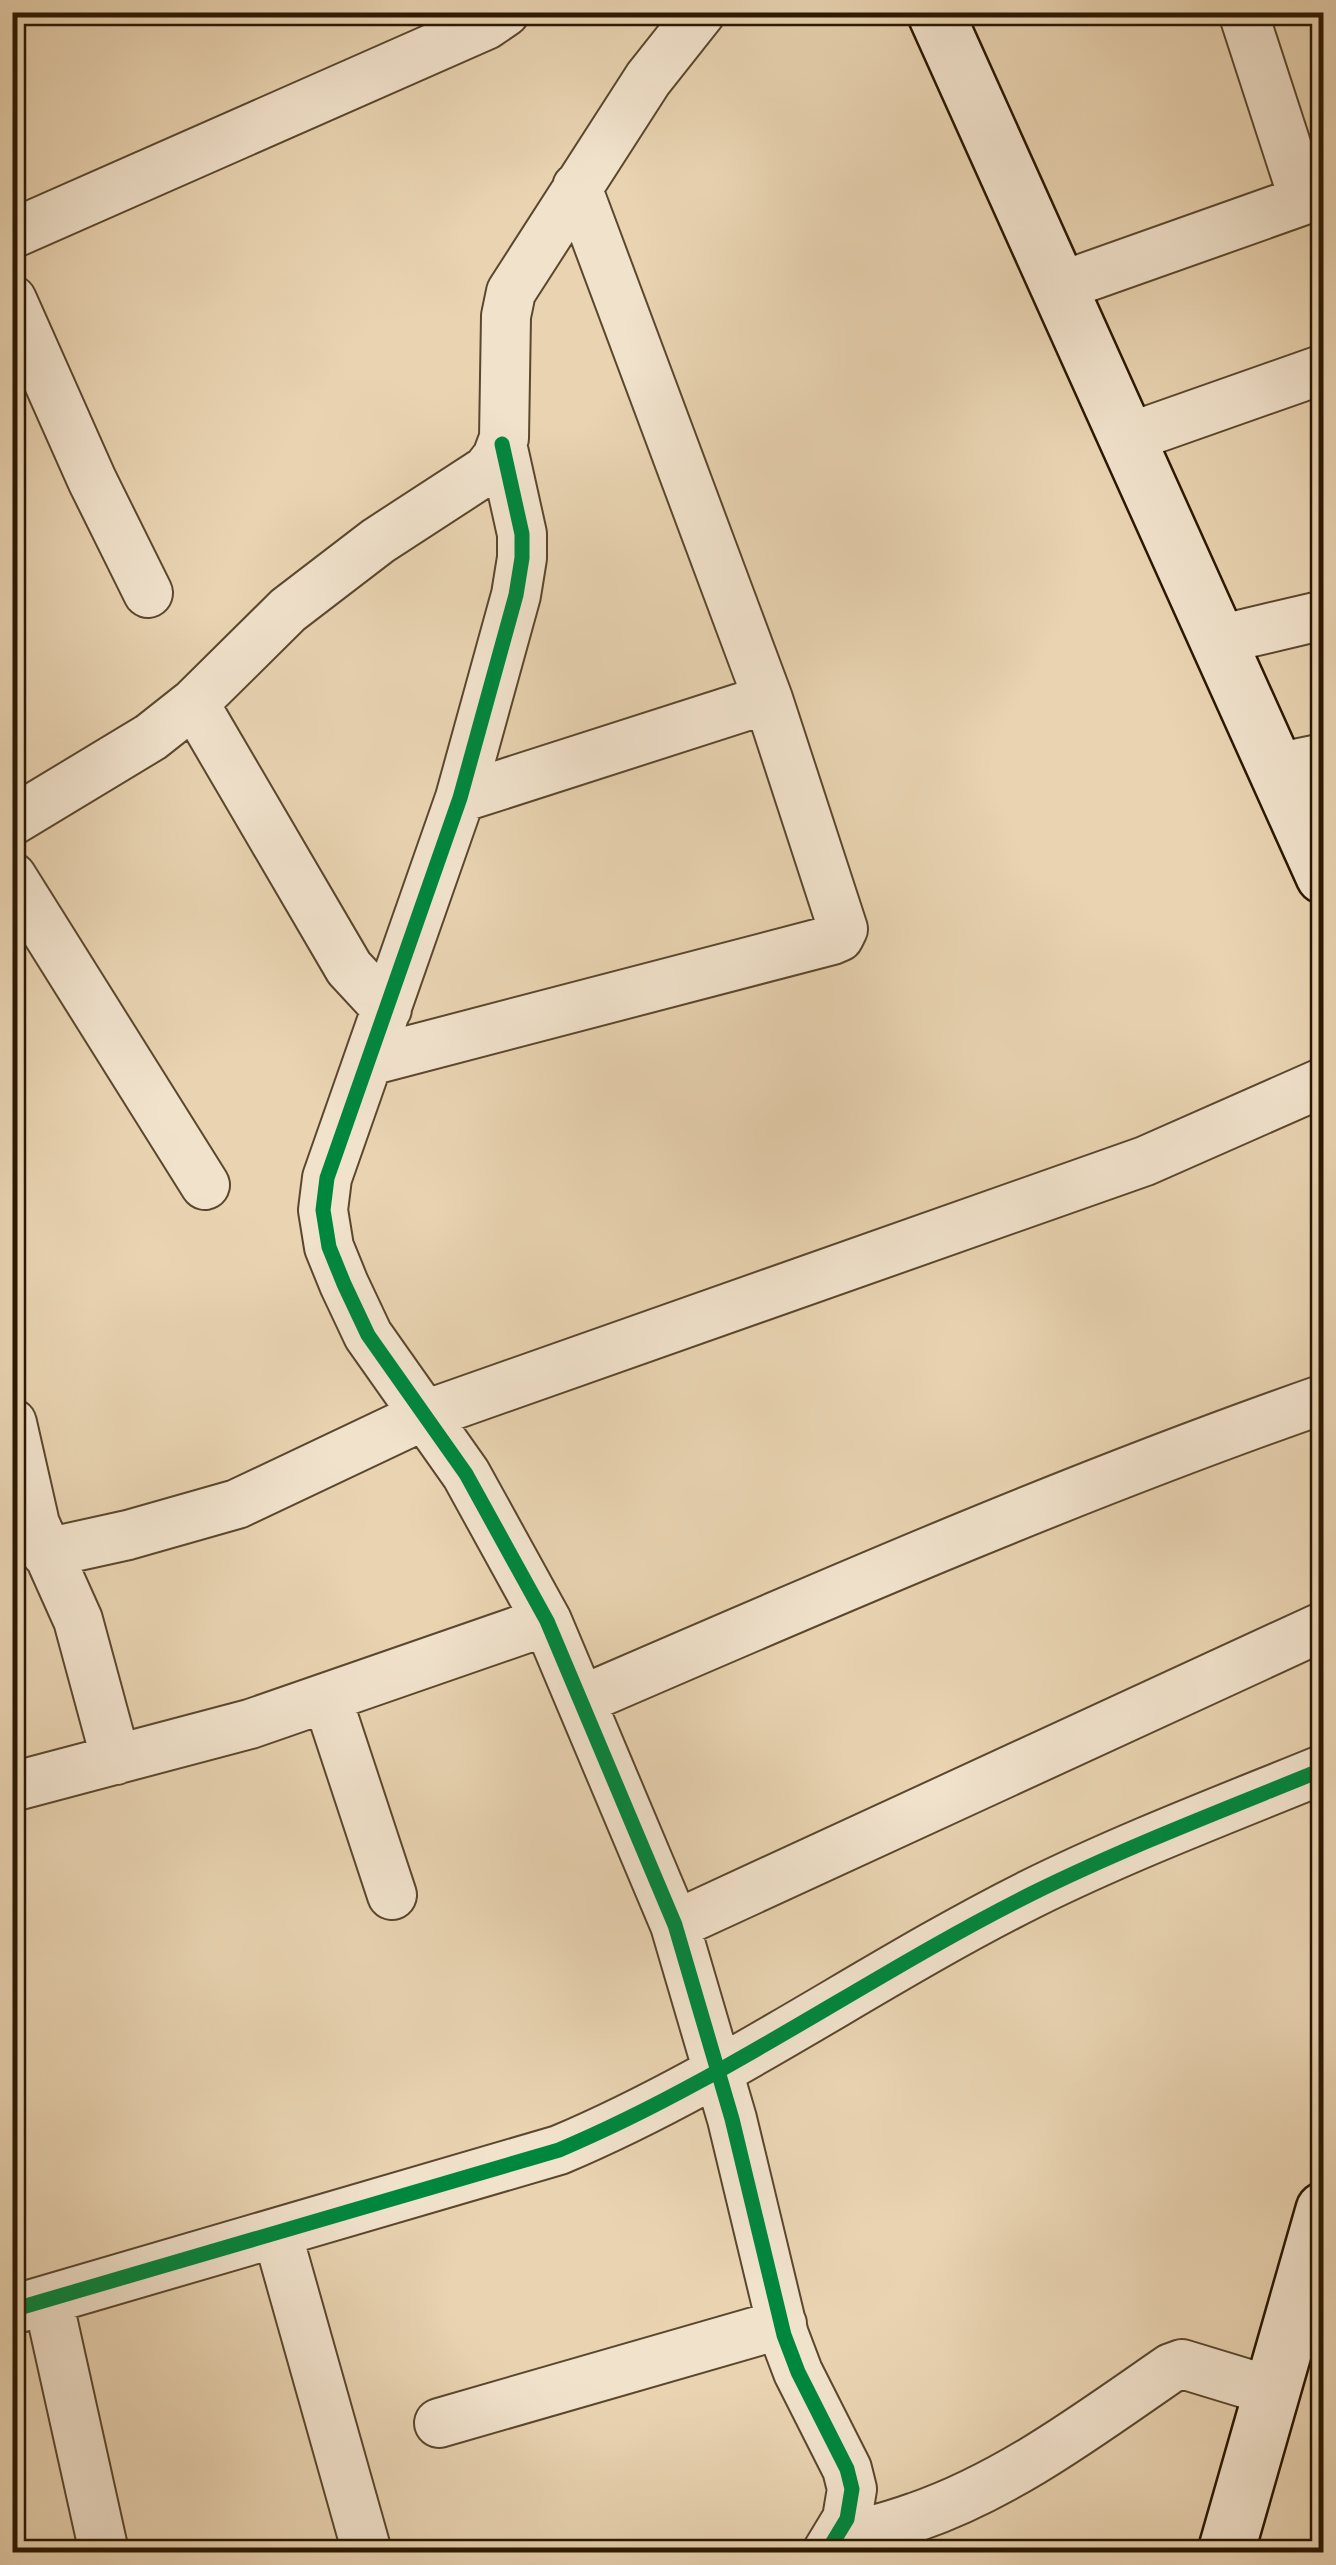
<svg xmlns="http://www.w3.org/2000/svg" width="1336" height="2565" font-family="'IM FELL DW Pica',serif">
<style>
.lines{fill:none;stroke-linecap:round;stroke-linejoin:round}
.street-casing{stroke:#5a472d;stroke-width:52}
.secondary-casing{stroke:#2b1801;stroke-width:60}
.street{stroke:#f1e2cc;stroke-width:48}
.secondary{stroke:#f1e2cc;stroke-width:55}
.cycleway-casing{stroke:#f1e2cc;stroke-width:21}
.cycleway{stroke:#00873e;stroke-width:15}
</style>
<rect width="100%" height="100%" fill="#e9d3b1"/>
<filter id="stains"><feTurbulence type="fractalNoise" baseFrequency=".002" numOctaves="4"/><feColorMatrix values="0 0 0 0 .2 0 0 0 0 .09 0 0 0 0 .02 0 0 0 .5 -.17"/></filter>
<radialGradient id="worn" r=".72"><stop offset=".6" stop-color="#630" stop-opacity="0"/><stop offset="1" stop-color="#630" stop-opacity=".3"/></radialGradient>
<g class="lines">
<defs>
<path id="street" d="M1243,12L1304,200
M12,234L486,25L505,12
M1059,287L1324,193
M12,300L92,480L148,593
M1128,438L1324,369
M502,444L522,534V558L516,595L460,798L327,1178L323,1210L329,1247L344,1284L368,1335L466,1474L547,1621L675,1925L732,2119L784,2335L798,2372L847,2469L852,2489L847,2519L827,2552
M1218,640L1324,615
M194,703L349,968L387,1009
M1275,768L1324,758
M460,798L768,699
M12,821L151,737L194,703L288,610L378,541L487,470L497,457L504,438L506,316L511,292L648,79L701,12
M12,877L205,1185
M369,1061L832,940L839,937L843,929L768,699L577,187
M12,1423L35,1524L78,1620L116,1760
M46,1553L128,1535L237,1504L425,1415L1145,1161L1324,1082
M327,1698L392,1895
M582,1700C827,1594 1072,1487 1324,1399
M12,1787L250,1724L547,1621
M675,1925L1324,1626
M277,2233L367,2552
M48,2300L104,2552
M12,2310L559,2150C725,2080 871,1974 1031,1894C1126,1847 1226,1809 1324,1769
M439,2423L782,2324
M834,2541C861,2533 889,2527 916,2517C1009,2485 1091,2423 1171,2368L1182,2364L1274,2392"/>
<path id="secondary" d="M935,12L1324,876
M1226,2552L1324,2210"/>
</defs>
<use href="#street" class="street-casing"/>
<use href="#secondary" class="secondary-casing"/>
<use href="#street" class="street"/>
<use href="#secondary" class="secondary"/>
<defs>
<path id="cycleway" d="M502,444L522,534V558L516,595L460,798L327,1178L323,1210L329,1247L344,1284L368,1335L466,1474L547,1621L675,1925L732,2119L784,2335L798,2372L847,2469L852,2489L847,2519L827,2552
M12,2310L559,2150C725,2080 871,1974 1031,1894C1126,1847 1226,1809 1324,1769"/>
</defs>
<use href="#cycleway" class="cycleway-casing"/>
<use href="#cycleway" class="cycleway"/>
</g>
<rect width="1336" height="2565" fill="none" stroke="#e9d3b1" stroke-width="50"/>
<rect x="15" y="15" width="1306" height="2535" fill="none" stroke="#2b1801" stroke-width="5"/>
<rect x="25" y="25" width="1286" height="2515" fill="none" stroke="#2b1801" stroke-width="2.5"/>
<rect width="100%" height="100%" filter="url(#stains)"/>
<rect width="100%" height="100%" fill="url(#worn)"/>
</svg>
